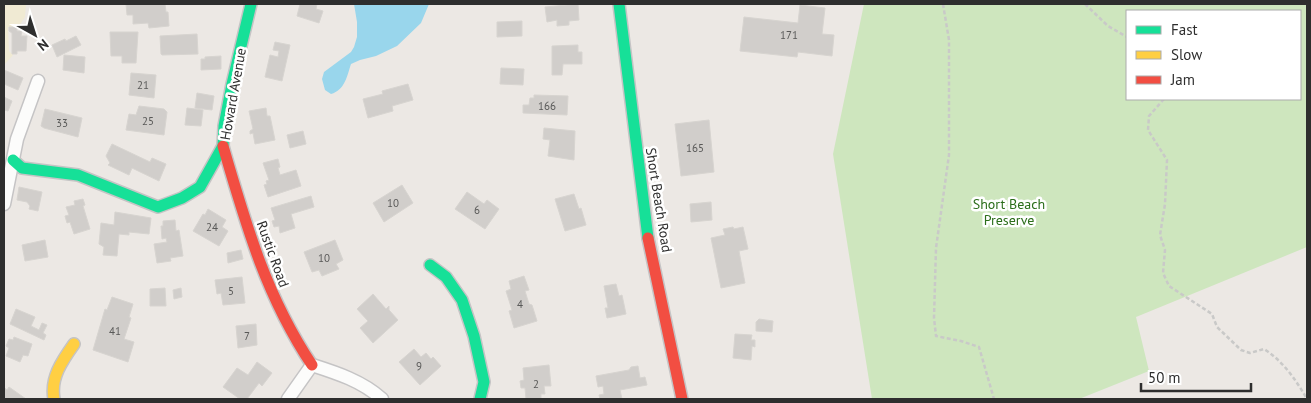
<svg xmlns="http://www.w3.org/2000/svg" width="1311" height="403" font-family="'PT Sans',sans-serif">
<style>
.green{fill:#cee6be;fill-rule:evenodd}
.sand{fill:#f0ead3}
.water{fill:#99d6ec}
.building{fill:#d1cecb;stroke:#d7d4d0}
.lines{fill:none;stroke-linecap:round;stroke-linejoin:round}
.street-casing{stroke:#c5c4c5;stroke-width:15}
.fast-casing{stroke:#c5c4c5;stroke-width:14}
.slow-casing{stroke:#c5c4c5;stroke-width:14}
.jam-casing{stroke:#c5c4c5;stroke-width:14}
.path{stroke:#c9c9c8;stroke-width:2.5;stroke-dasharray:4 2.5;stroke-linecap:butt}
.street{stroke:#fcfcfb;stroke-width:12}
.fast{stroke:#16e098;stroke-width:11}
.slow{stroke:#ffcf43;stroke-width:11}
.jam{stroke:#f24e42;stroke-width:11}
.labels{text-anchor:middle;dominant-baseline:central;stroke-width:5;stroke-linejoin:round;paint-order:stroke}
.number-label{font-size:11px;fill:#585857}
.street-label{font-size:14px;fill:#2e2e2e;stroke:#fff}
.park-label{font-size:14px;fill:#2c6e1b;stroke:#fff}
</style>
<rect width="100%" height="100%" fill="#ece8e4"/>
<path class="green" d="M864,4H1307V247L1136,317L1149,371L1079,399H872L833,154ZM1127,11H1300V99H1127Z"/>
<path class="sand" d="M4,4H26L25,17L19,26L8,27L9,51L13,55L4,65Z"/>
<path class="water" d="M354,4H429L421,23L397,46L376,56L360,60L351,64C347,76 345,90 331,94L325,90L322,79L324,72L351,52L354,47L357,37V22Z"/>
<path class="building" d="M126,4H165L166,12H168L169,26L149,28L148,23L133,24V15H127Z
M300,4H317L316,9L323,11L319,23L297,16Z
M578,4L579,20L569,21V25L557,26V20L547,22L545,7Z
M800,5L825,8L822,34L834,35L832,56L798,52L797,57L740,51L744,17L798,23Z
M522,21V36L497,37V22Z
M9,27H17V31H22L21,36H27L26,51H17V54H12V33L9,31Z
M110,32H138L136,63H122V56H111Z
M197,34L198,54L162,55L161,54L160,36Z
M76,36L81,45L57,57L52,45L65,39L66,41Z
M275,42L290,45L282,81L265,77L270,55L278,57L279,51L273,50Z
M578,45V52H582V64H563L562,75H552V46Z
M64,55L85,57L84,73L63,70Z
M221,56V69L201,70V59H205V57Z
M501,68L524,69L523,85L500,84Z
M4,70L23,78L18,90L4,84Z
M131,73L156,75L154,98L129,95Z
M408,84L413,100L392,106L393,111L368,118L363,99L383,94L382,91Z
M197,93L214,96L212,110L195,108Z
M534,95L568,96L567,115L523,113V105H529L530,98H534Z
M4,97L12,101L8,111L4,110Z
M139,106L164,109L167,112L164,135L126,130L129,114L136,115Z
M187,108L203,110L201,126L185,125Z
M266,108L267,116H270L275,140L255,144L253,133L250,134V131L253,129L249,111Z
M45,109L82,118L78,137L44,128L41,126Z
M709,120L714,172L681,176L675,124Z
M544,128L575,131L574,160L548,156L550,140L543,139Z
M303,131L306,144L290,148L287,135Z
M112,144L150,162L152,158L166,164L159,181L132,168L129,175L108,165L110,163L106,156Z
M278,159L280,167L278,168L280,175L296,170L301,186L268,197L264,185L267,184L266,181L269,180L263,163Z
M402,185L413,203L384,222L373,203Z
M19,187L42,192L38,211L29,209L30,206L27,202L17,200Z
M467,192L484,204L487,200L499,209L485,229L455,209Z
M574,194L579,209L581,208L586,225L565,231L555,199Z
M311,196L314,207L291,214L295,228L280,233L279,226L274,227L272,221L275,220L271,208Z
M83,199L85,205L83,206L90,229L74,234L70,222L67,223L65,216L69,215L66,207L75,205L74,201Z
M711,202L712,220L691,222L690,204Z
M208,209L226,220L222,227L228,231L219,246L193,231L203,214L205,215Z
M115,212L151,218L149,234L129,232V235L119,234L117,256L103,255L104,247L99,244L101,223L114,225Z
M175,220L176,231L179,230L183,256L170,258L171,261L157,263L154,244L167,242L166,238L162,239L161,226H163V221Z
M733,227L734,229L743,227L748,249L739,251L745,283L721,288L711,238L725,235L723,229Z
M45,240L48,257L25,261L22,245Z
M335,240L343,260L336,264L339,269L322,276L319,270L312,272L304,252Z
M241,250L243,259L228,263L227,253Z
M524,276L529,290L525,291L529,304L532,305L537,321L514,328L509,311L512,310L506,291L511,289L509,281Z
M242,277L245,303L223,305L221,293L217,294L215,280Z
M616,284L619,296L622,295L626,314L607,318L605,308H608L604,286Z
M165,288L166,306H150V289Z
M181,288L182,297L174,299L173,290Z
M373,294L386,309L389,306V310L398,320L373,343L360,328L368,321L357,309Z
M112,297L133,304L129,317L131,318L124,339L134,342L128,362L93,350L105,309L107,310Z
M16,309L35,317L31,326L39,330L42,323L47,325L43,333L46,335L44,340L10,324Z
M759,319L773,321L772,332L756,331V322Z
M256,324L257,345L238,348L236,326Z
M735,334L752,335L751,340H755V347L752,346L751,360L733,358Z
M14,337L32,344L28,356L23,355L20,362L6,356L9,348L6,346L9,339L13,340Z
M414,349L421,357L426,353L431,359L433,357L441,366L420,385L399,362Z
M257,362L272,373L262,386L259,383L247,399H240L223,387L237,368L248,375Z
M549,365L551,386H544L545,394H541V399H526L525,388H521L520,381L524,380L523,368Z
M638,366L640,378L645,377L647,385L620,390L622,399H600L599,395L604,394L603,386L598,387L596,376L629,370L631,367Z
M4,387L7,390L9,387L26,399H4Z"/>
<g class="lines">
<defs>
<path id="street" d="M4,204L17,139L38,81
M288,399L312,365C337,373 362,381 382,399"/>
<path id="fast" d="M619,4L648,238
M13,160L22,168L78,175L158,207L182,198L200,187L223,146L224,126L232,84L251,4
M430,265L446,277L462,300L474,336L484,382L480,399"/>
<path id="slow" d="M54,399C50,378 62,361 74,344"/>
<path id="jam" d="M223,146C246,225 266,296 312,365
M648,238L682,399"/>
</defs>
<use href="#street" class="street-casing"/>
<use href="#fast" class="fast-casing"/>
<use href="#slow" class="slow-casing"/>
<use href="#jam" class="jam-casing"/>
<path class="path" d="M943,4L949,40V155L936,248L934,318L936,336L961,341L979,347L994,399
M1085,4L1108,26L1127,37
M1164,99L1149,116L1148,130L1167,160L1165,204L1160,235L1165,250L1163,273L1169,286L1212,314L1217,327L1241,350L1250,353L1264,349C1283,361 1296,380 1307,399"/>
<use href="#street" class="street"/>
<use href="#fast" class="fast"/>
<use href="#slow" class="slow"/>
<use href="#jam" class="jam"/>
</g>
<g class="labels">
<g class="number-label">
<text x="789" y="35">171</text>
<text x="143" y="85">21</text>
<text x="547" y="106">166</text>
<text x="148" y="121">25</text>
<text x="62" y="123">33</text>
<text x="695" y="148">165</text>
<text x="393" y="203">10</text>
<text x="477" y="210">6</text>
<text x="212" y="227">24</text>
<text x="324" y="258">10</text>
<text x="231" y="291">5</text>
<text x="520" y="304">4</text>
<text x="115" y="331">41</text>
<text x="247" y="336">7</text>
<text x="419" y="366">9</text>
<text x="536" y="384">2</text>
</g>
<g class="street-label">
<text transform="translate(233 94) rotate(-80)">Howard Avenue</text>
<text transform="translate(659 200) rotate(81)">Short Beach Road</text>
<text transform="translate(273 254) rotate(70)">Rustic Road</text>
</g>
<g class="park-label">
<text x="1009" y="204">Short Beach<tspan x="1009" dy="16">Preserve</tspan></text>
</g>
</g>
<rect width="1311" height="403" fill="none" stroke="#2e2e2e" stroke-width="10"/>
<rect x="1126" y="10" width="175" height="90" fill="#ffffff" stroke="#ababab"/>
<rect x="1136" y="26" width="25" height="8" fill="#16e098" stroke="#ababab"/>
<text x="1171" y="35" font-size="15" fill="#2e2e2e">Fast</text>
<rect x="1136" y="51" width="25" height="8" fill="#ffcf43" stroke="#ababab"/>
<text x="1171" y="60" font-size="15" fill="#2e2e2e">Slow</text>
<rect x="1136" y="76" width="25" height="8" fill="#f24e42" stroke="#ababab"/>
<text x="1171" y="85" font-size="15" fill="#2e2e2e">Jam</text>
<g transform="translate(35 35) rotate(141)" stroke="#ffffff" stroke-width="4" paint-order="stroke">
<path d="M0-4L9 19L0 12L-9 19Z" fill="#2e2e2e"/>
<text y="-8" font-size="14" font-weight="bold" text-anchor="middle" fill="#2e2e2e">N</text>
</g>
<path d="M1141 383v8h110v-8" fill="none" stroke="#2e2e2e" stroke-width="2.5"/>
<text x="1148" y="383" font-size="15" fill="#2e2e2e" stroke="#ffffff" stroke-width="4" paint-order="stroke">50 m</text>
</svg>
